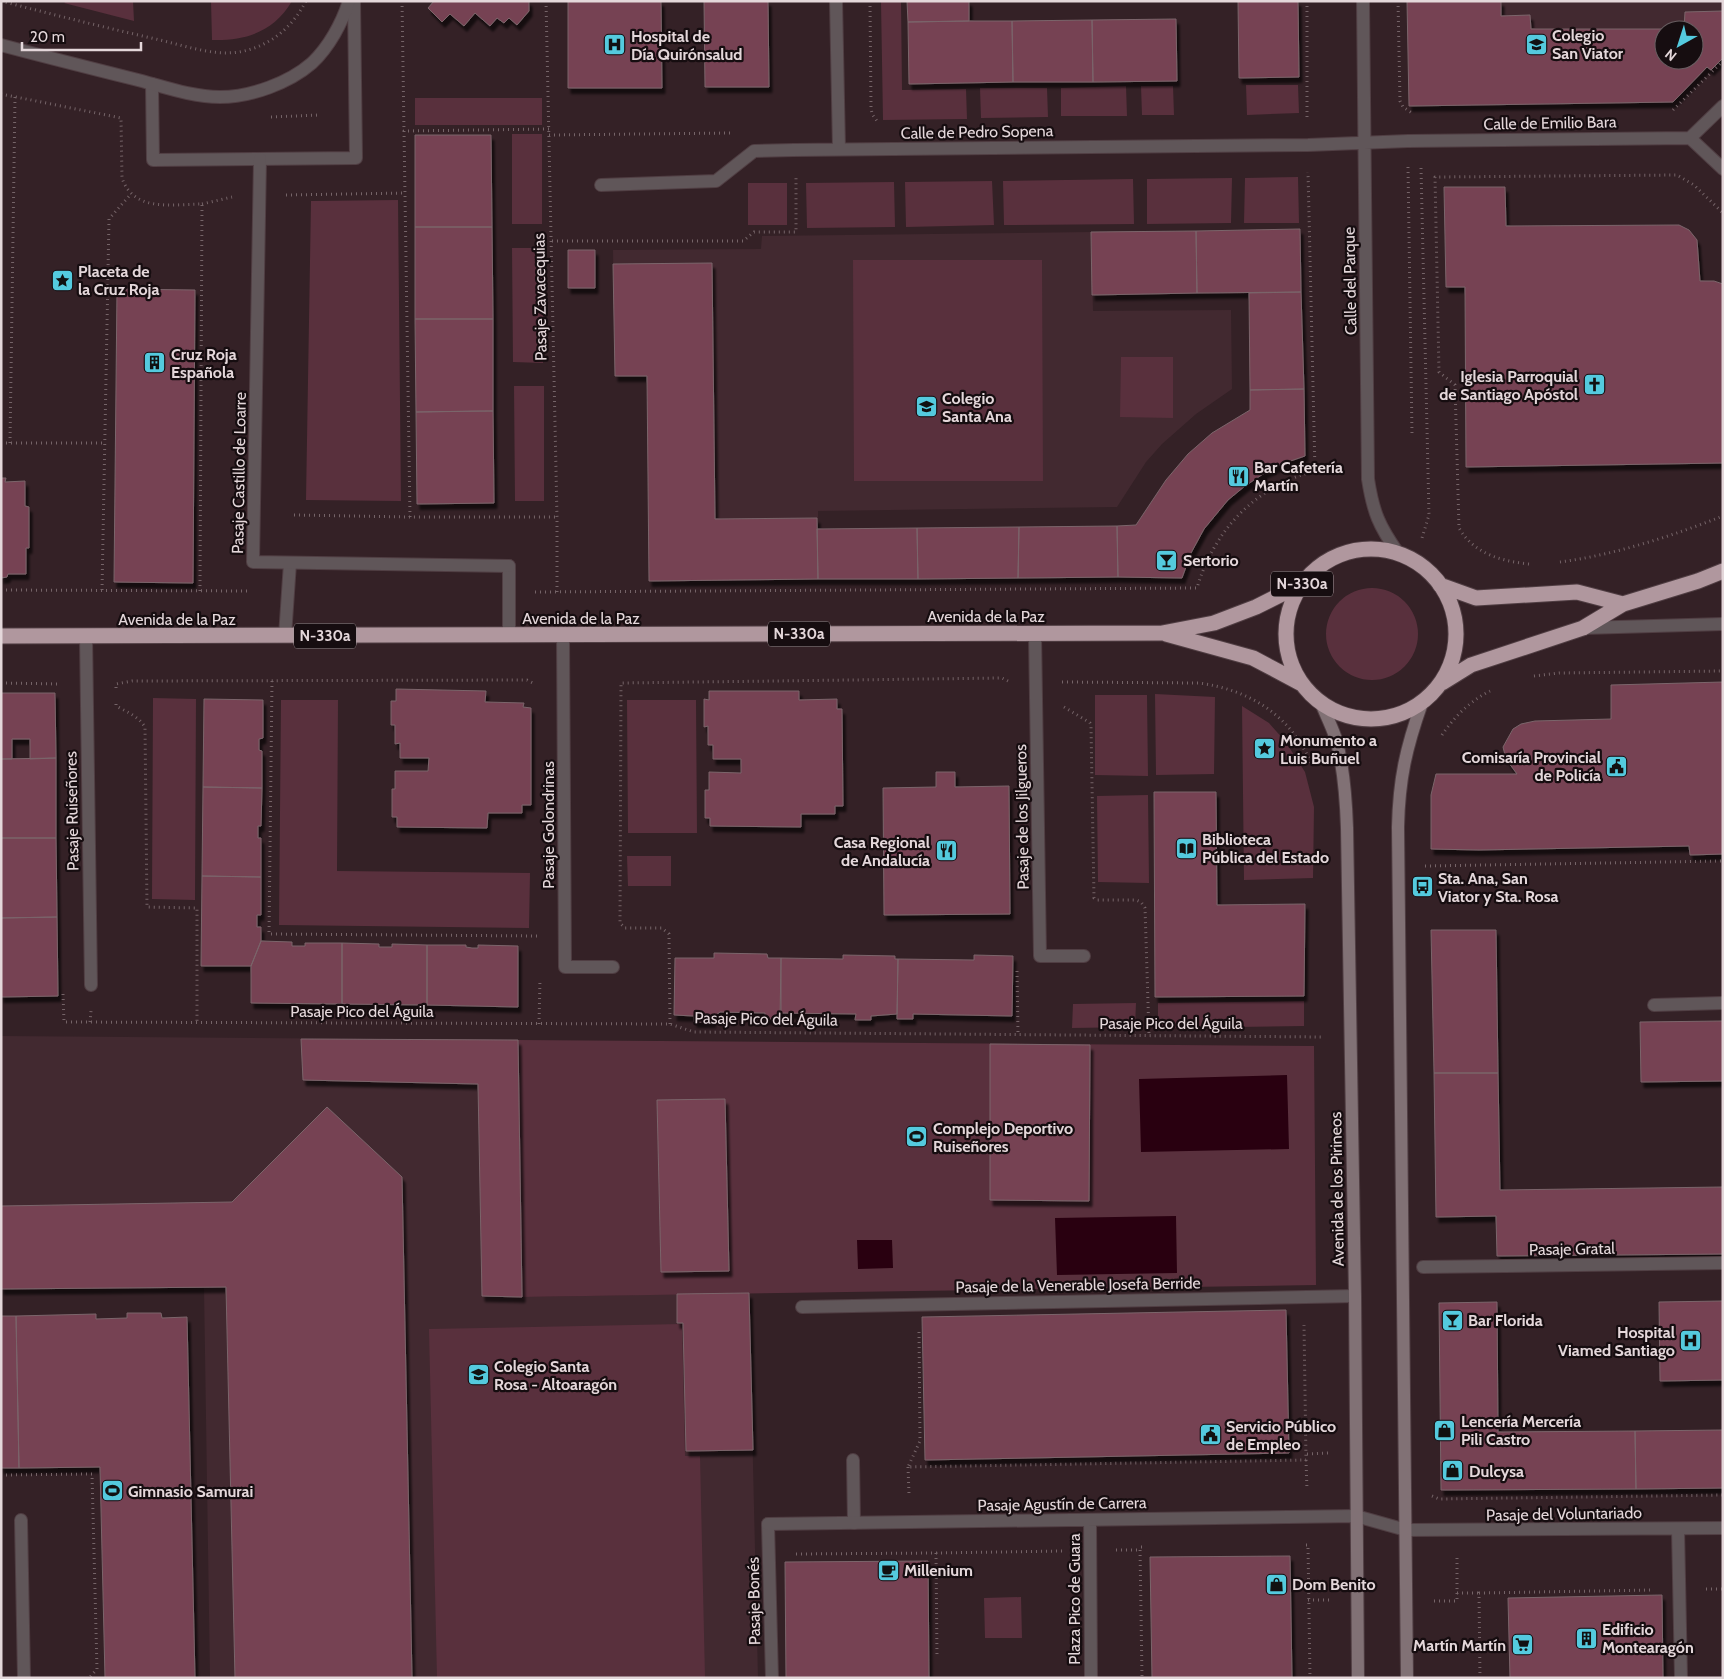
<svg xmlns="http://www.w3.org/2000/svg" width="1724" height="1679" font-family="Cabin,sans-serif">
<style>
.built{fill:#422930;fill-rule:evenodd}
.green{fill:#59303d}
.water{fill:#290010}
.building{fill:#764252;stroke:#7b656b;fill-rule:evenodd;filter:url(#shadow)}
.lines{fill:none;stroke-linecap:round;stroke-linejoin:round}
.lane-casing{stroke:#503e43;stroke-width:14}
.street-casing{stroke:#503e43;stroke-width:14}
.secondary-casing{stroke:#503e43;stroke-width:14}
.highway-casing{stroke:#503e43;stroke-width:17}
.path{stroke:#756468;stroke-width:3;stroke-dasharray:1 4;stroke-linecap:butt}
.lane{stroke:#605659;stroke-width:12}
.street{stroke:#605659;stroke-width:12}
.secondary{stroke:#817175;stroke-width:12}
.highway{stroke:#b0979e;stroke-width:15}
.labels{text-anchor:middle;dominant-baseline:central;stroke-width:4.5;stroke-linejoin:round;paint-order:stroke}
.shield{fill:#160d10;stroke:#a69a9d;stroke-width:1}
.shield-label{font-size:15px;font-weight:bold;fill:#e4d7da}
.poi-label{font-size:16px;font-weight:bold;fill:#e4d7da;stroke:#160d10;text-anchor:start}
.street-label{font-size:16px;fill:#e4d7da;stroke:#160d10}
</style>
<defs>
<filter id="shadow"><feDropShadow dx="3" dy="5.5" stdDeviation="1" flood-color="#0009"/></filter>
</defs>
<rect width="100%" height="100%" fill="#342126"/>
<path class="built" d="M1407,1H1723V58L1707,67L1673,102L1409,106ZM1664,30H1694V60H1664Z
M1091,232L1093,311L1231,310L1232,389L1196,414L1162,444L1146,462L1117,507L818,511V579L649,581L647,376H615L613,250L761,249L762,236Z
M1,1036L518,1040L522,1297L749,1293L758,1678H210L204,1288L1,1289Z"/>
<path class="green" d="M67,1H133L134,21L64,3Z
M211,1H292C274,32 245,41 212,40Z
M901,1L902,90L966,89L967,119L883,120L881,2Z
M1246,85H1298L1299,113L1247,115Z
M1126,86L1127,116H1061V88Z
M1141,86H1173L1174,115H1142Z
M980,88H1047L1048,117L981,118Z
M415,98H542V125H415Z
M512,134H542V224H512Z
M1298,177L1299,223H1244L1245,178Z
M1232,178L1231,223L1147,224V179Z
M1133,179L1134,224L1004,225L1003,181Z
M992,181L994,225L906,227L905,182Z
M894,182L895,227L807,228L806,183Z
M748,183H787V225H748Z
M398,200L401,501L306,500L311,201Z
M512,248H543V363L513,362Z
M853,260H1042L1043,481H854Z
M1121,357H1173V418L1120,417Z
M514,386H544V501H515Z
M1326 634a46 46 0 1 1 92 0a46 46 0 1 1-92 0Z
M1155,694L1215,697L1214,774L1156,775Z
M1095,695H1147L1148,776L1095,775Z
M153,698L196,699L195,900L152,899Z
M281,700H338L337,871L530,873L529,928L279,925Z
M627,700H696L697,833H628Z
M1242,706L1269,723L1285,741L1305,772L1314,807L1313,878L1244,880Z
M1148,795L1149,883L1098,882L1097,796Z
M627,856H671V886H628Z
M1304,1001V1026L1158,1028V1003Z
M1136,1003L1135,1027L1072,1028L1073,1004Z
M518,1040L1314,1046L1316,1285L522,1297Z
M682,1324L685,1456H700L705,1678H437L429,1329Z
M1021,1597L1022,1638H985L984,1598Z"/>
<path class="water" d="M1287,1075L1289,1149L1141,1152L1139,1079Z
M1176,1216L1177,1273L1057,1275L1055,1218Z
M857,1240H892L893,1268L858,1269Z"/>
<path class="building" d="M434,1H529V11L517,25L509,18L504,23L497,18L490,26L475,13L464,26L450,14L442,22L428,8Z
M568,1H661L662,88H568Z
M704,1H768L769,87H705Z
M907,1H969V21L908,22Z
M1238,1H1298L1299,77L1239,78Z
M1407,1H1501V16L1530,15L1531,29H1684L1685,12L1723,11V58L1711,70L1707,67L1673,102L1409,106ZM1664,30H1694V60H1664Z
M1176,19L1177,81L1093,82L1092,20Z
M1092,20L1093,82H1013L1012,21Z
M969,21H1012L1013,82L909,84L908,22Z
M415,135H491L492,227H415Z
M1444,187H1505L1506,226L1679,225L1689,230L1697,240L1700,281H1714L1723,284V463L1466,467L1465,287H1446Z
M415,227H492L493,319H415Z
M1300,229L1301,292L1197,293L1196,231Z
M1196,231L1197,293L1092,295L1091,232Z
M568,250H595V288H568Z
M712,263L715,519L817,518L818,579L649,581L647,376H615L613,264Z
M117,289L195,290L193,583L114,582Z
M1301,292L1304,389L1250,390L1249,293Z
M415,319H493V411L416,412Z
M1304,389L1305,456L1282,464L1266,472L1245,486L1228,500L1204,529L1191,553L1182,578L1118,577L1117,526L1136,525L1166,480L1188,454L1212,433L1250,410V390Z
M478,411H493L494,503L417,504L416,412Z
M1,478H6L5,482L25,481V506L29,507V548H26V574H8L7,577L1,578Z
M1117,526L1118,577L1018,578L1019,527Z
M1019,527L1018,578L918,579L917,528Z
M917,528L918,579H818L817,529Z
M1723,682V854L1690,855L1689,846L1479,850L1431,849V795L1436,774H1517L1506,759L1503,747L1513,729L1521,724L1535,721L1611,719V685Z
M396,689L486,691L485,702L524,703L523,707L531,708V805H522V813H488L487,828L397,827V817H392V789H395V771H428L429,758H400V743L395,744V725H391V701H396Z
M709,691H799V700L837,699V709H842L843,806H835V814H801V827L710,826V818H705V790H709V772L741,773V759H713V745H708V726L704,727V699L709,700Z
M1,693H55L56,758L30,759V739H12V759H1Z
M204,699L263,700V738L259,739V750L262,751V788L203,787Z
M56,758V838H1V759Z
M936,772H955V787L1009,786L1010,914L884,915L883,788L936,787Z
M203,787L262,788L261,826H258V838H261V877L202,876Z
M1154,792H1216L1217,905L1305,904L1304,996L1155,997Z
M1,838H56L57,917L1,918Z
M202,876L261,877V915H257V927H261V941L251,966H201Z
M57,917L58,996L1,997V918Z
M1431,930H1496L1498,1073H1434Z
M261,941L292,942V946H305V943H342V1004L251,1003V966Z
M342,943L379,944V947H392V944L427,945V1005L342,1004Z
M427,945H466V947L472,948H478V945L518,946V1007L427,1005Z
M714,953L767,954L768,958H781L780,1019H765V1013L720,1012L712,1018L713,1022H694V1016L674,1015L675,958H714Z
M843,955L895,956V959H898L897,1014L871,1016V1020H855L856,1014L781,1013V958L843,959Z
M974,955L1013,956L1012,1016L913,1014V1019H897L898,959L974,960Z
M1723,1021V1081L1641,1082L1640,1022Z
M301,1039L518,1040L522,1297L482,1296L478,1084L303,1080Z
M990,1044L1090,1045L1089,1201L990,1200Z
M1434,1073H1498L1500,1190L1723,1187V1254L1497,1256L1496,1216L1436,1217Z
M725,1099L729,1271L661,1272L657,1100Z
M327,1107L402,1177L412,1678H235L226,1287L1,1289V1206L232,1202Z
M749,1293L753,1450L686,1451L683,1323H677V1294Z
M1723,1301V1380L1660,1381L1659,1302Z
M1497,1302L1498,1432L1635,1431L1636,1489L1441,1490L1439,1303Z
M1286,1310L1289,1453L925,1460L922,1317Z
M127,1313H161L162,1318L187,1317L195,1678H105L100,1467L19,1468L16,1316L96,1314V1319L127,1318Z
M1,1316H16L19,1468H1Z
M1723,1430V1488L1636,1489L1635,1431Z
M1290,1556L1292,1678H1152L1150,1557Z
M928,1561L929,1678H786L785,1562Z
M1662,1595L1663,1678H1510L1508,1598Z"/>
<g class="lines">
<defs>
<path id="lane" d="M152,84L153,160L356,158L354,1
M509,566V636
M285,636L290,563
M1654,1005L1723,1003
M802,1307L1355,1296
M853,1460L854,1523
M768,1524L772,1678"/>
<path id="street" d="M836,1L839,149
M1363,1L1368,479C1373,512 1379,526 1398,553
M1,45C46,57 90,68 134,79C162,86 191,97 220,97C251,97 289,83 312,63C329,47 342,23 349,1
M1690,138L1723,106
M260,159L253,562L509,566
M601,185L716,181L754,151L794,150L1308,145L1408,141L1690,138L1723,169
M1583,628L1723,624
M1035,634L1040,956H1084
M563,635L565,967H613
M86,636L91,985
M1423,1267L1723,1263
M21,1520L24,1678
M1090,1520L1091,1678
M768,1524L1356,1516L1406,1530L1723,1528
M1678,1529L1681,1678"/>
<path id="secondary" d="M1321,703C1326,715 1332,727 1336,739C1344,768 1346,798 1347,828L1355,1296L1358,1678
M1407,1678L1398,827C1399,779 1406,748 1422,703"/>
<path id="highway" d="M1286 634a85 85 0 1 1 170 0a85 85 0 1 1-170 0Z
M1440,585L1476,598L1577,592L1623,604
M1166,634L1253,658L1302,684
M1,636L1162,633L1214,623L1256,607L1302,584
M1442,683L1471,665L1583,628L1623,604L1698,581L1723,571"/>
</defs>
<use href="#lane" class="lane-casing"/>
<use href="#street" class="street-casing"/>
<use href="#secondary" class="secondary-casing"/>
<use href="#highway" class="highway-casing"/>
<path class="path" d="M1,1C54,15 107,28 160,40C186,46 213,56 239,52C269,47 292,28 306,1
M402,1L404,131
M546,1L557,517V592
M870,1L871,107L872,114L877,121
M1307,1V117
M1398,1L1400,101L1403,107L1412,113
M1,94L121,118L122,178C134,213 173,204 202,204L200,591
M1673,110L1723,61
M271,117L319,115
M549,129L404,131L410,517H557
M549,135L731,133
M1408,167L1412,435
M1421,168L1429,515L1422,538
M286,195L405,193
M202,204L232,197
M552,241H743L754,232H796V178
M1,443H104
M10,443L15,97
M294,515L410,517
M1560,562C1614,555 1672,536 1723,516
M1529,564C1501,561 1474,554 1459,528L1455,385L1439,372L1435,177L1677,175L1694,185L1723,213
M1,590L248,591
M102,590L109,219L131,194
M535,592L1197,588C1214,530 1256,486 1315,471L1308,172
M1534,676L1559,673L1723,671
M272,681L269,934L539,936
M1062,682L1199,683C1251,690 1291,716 1312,765
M1,683L59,684
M116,688V684L132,681L527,680L535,684
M116,704V706C127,712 138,716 145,727L147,907L197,908V1023
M1064,707L1087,721L1090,723L1091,727L1094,898L1097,900H1136L1141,902L1145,908L1149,1035
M1442,735C1454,717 1470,701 1490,691
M1425,866L1723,861
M1017,971L1018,1034
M63,994L64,1022L670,1024L694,1032L1323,1037
M90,1022L91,1011
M539,1024L540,979
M670,1024L669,934L662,928H625L620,923L621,683L1002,678L1008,681
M919,1332L920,1441L908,1467L1306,1460L1304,1325
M1307,1454L1328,1453
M1306,1460L1307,1490
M908,1467L909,1494
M1,1475L92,1474L97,1669L89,1678
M1432,1496L1439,1499L1723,1495
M1306,1545H1308L1310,1678
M1142,1547H1140L1142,1678
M1116,1550H1140
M936,1553L1063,1551
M796,1554L936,1553L937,1657
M1706,1589H1723
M1457,1593H1479
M1308,1600H1330
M1434,1601H1457V1555
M1480,1678L1479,1593L1652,1590"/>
<use href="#lane" class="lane"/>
<use href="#street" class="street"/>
<use href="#secondary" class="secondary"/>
<use href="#highway" class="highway"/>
</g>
<defs>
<symbol id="school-square" viewBox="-11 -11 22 22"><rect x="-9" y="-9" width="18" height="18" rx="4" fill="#54cade" stroke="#160d10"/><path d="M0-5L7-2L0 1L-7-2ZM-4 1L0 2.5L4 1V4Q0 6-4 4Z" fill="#111"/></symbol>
<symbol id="hospital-square" viewBox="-11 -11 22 22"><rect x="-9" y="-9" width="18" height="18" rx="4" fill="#54cade" stroke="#160d10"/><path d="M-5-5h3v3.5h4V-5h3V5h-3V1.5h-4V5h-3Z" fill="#111"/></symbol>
<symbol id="sight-square" viewBox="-11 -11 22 22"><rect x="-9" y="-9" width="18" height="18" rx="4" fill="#54cade" stroke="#160d10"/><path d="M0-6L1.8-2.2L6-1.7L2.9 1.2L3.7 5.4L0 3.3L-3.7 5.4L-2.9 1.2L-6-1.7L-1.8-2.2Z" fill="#111"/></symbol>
<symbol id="building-square" viewBox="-11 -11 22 22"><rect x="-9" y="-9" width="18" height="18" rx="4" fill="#54cade" stroke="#160d10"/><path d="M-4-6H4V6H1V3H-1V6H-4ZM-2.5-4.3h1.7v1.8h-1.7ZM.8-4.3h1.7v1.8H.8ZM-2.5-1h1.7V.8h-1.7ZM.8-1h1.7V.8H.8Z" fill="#111"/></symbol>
<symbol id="church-square" viewBox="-11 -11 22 22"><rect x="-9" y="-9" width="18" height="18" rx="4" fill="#54cade" stroke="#160d10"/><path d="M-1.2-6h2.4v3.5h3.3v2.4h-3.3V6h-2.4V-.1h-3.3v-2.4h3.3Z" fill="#111"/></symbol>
<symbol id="restaurant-square" viewBox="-11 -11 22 22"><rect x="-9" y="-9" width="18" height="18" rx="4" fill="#54cade" stroke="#160d10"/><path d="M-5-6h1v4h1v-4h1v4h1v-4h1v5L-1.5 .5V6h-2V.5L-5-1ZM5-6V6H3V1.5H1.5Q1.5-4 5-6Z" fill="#111"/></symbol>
<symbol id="bar-square" viewBox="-11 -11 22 22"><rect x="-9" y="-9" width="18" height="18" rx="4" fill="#54cade" stroke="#160d10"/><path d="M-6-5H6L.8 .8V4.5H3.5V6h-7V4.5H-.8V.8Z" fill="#111"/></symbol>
<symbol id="civic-square" viewBox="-11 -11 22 22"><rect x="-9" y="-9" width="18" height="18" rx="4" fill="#54cade" stroke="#160d10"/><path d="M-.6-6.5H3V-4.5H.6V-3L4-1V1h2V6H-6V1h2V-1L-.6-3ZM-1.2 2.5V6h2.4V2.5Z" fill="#111"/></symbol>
<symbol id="library-square" viewBox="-11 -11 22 22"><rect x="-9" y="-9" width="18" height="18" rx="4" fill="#54cade" stroke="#160d10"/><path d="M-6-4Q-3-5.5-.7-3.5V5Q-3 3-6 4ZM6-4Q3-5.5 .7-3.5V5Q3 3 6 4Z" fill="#111"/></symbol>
<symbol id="bus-square" viewBox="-11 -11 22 22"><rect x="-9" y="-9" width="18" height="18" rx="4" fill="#54cade" stroke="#160d10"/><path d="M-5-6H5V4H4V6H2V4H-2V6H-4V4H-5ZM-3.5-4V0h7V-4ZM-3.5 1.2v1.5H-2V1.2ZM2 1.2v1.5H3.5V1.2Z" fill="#111"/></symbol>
<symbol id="stadium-square" viewBox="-11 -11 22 22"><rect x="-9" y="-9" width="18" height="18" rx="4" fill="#54cade" stroke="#160d10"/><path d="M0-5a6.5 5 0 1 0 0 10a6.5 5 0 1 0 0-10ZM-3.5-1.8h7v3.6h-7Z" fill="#111"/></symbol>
<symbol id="shop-square" viewBox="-11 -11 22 22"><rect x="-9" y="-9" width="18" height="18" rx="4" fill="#54cade" stroke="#160d10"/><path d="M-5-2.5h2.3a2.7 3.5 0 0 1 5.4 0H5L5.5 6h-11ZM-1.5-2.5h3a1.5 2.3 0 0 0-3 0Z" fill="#111"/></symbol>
<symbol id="cafe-square" viewBox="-11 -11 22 22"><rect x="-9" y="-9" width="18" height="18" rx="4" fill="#54cade" stroke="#160d10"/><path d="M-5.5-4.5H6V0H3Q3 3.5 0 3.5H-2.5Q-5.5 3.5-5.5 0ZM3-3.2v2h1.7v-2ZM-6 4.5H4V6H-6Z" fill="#111"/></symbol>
<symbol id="supermarket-square" viewBox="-11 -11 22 22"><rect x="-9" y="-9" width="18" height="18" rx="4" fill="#54cade" stroke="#160d10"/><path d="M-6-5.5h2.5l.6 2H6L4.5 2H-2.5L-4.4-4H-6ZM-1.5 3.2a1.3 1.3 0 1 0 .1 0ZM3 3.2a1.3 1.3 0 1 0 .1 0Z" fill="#111"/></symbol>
</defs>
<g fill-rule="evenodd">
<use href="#school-square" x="1524" y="32" width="25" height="25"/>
<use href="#hospital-square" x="602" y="32" width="25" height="25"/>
<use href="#sight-square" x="50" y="268" width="25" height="25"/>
<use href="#building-square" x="142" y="350" width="25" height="25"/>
<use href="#church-square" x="1582" y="372" width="25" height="25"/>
<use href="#school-square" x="914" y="394" width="25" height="25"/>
<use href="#restaurant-square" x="1226" y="464" width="25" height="25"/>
<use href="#bar-square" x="1154" y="548" width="25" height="25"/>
<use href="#sight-square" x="1252" y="736" width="25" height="25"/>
<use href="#civic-square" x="1604" y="754" width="25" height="25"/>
<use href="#library-square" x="1174" y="836" width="25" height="25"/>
<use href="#restaurant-square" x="934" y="838" width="25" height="25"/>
<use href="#bus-square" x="1410" y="874" width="25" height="25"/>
<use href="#stadium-square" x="904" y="1124" width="25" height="25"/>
<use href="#bar-square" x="1440" y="1308" width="25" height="25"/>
<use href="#hospital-square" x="1678" y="1328" width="25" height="25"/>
<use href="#school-square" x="466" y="1362" width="25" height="25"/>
<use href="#shop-square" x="1432" y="1418" width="25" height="25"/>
<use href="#civic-square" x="1198" y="1422" width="25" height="25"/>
<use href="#shop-square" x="1440" y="1458" width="25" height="25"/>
<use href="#stadium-square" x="100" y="1478" width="25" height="25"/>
<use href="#cafe-square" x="876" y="1558" width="25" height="25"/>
<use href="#shop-square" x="1264" y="1572" width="25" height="25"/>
<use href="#building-square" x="1574" y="1626" width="25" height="25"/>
<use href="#supermarket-square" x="1510" y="1632" width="25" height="25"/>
</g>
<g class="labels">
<g class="shield">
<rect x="1271" y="571.5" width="62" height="25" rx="4"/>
<rect x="768" y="621.5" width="62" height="25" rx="4"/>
<rect x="294" y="623.5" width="62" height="25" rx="4"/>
</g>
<g class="shield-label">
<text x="1302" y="584">N-330a</text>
<text x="799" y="634">N-330a</text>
<text x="325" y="636">N-330a</text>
</g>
<g class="poi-label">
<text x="1552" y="35">Colegio<tspan x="1552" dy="18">San Viator</tspan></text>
<text x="631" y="36">Hospital de<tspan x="631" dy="18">Día Quirónsalud</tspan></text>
<text x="78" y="271">Placeta de<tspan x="78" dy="18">la Cruz Roja</tspan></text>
<text x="171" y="354">Cruz Roja<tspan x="171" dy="18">Española</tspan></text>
<text x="1578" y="376" text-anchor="end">Iglesia Parroquial<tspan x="1578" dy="18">de Santiago Apóstol</tspan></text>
<text x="942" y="398">Colegio<tspan x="942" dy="18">Santa Ana</tspan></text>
<text x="1254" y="467">Bar Cafetería<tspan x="1254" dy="18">Martín</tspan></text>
<text x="1183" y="560">Sertorio</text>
<text x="1280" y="740">Monumento a<tspan x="1280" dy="18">Luis Buñuel</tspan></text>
<text x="1601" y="757" text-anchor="end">Comisaría Provincial<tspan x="1601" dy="18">de Policía</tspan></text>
<text x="1202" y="839">Biblioteca<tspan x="1202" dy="18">Pública del Estado</tspan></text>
<text x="930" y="842" text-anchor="end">Casa Regional<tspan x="930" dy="18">de Andalucía</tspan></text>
<text x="1438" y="878">Sta. Ana, San<tspan x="1438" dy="18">Viator y Sta. Rosa</tspan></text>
<text x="933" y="1128">Complejo Deportivo<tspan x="933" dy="18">Ruiseñores</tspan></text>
<text x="1468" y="1320">Bar Florida</text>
<text x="1675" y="1332" text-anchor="end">Hospital<tspan x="1675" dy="18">Viamed Santiago</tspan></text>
<text x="494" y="1366">Colegio Santa<tspan x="494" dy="18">Rosa - Altoaragón</tspan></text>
<text x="1461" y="1421">Lencería Mercería<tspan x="1461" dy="18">Pili Castro</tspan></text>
<text x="1226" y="1426">Servicio Público<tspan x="1226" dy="18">de Empleo</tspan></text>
<text x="1469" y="1471">Dulcysa</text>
<text x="128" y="1491">Gimnasio Samurai</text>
<text x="904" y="1570">Millenium</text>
<text x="1292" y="1584">Dom Benito</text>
<text x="1602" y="1629">Edificio<tspan x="1602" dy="18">Montearagón</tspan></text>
<text x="1506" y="1645" text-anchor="end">Martín Martín</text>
</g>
<g class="street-label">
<text transform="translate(1550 123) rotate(-1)">Calle de Emilio Bara</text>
<text transform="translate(977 132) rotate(-1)">Calle de Pedro Sopena</text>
<text transform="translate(1350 281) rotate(-91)">Calle del Parque</text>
<text transform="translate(540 297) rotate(-91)">Pasaje Zavacequias</text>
<text transform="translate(239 473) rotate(-89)">Pasaje Castillo de Loarre</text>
<text x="986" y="616">Avenida de la Paz</text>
<text x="581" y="618">Avenida de la Paz</text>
<text x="177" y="619">Avenida de la Paz</text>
<text transform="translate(72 811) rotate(-91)">Pasaje Ruiseñores</text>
<text transform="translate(1022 817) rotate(-91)">Pasaje de los Jilgueros</text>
<text transform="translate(548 825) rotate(-90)">Pasaje Golondrinas</text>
<text x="362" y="1011">Pasaje Pico del Águila</text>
<text transform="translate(766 1019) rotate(1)">Pasaje Pico del Águila</text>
<text x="1171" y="1023">Pasaje Pico del Águila</text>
<text transform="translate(1337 1189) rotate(-91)">Avenida de los Pirineos</text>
<text transform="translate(1572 1249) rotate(-1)">Pasaje Gratal</text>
<text transform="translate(1078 1285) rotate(-1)">Pasaje de la Venerable Josefa Berride</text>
<text transform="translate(1062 1504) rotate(-1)">Pasaje Agustín de Carrera</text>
<text transform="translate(1564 1514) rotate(-1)">Pasaje del Voluntariado</text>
<text transform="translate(1074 1599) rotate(-90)">Plaza Pico de Guara</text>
<text transform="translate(754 1601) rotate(-91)">Pasaje Bonés</text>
</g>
</g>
<rect width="1724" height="1679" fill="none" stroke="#e4d7da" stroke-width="5"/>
<g transform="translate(1679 45) rotate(219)"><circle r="24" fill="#160d10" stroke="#685e61"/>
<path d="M0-4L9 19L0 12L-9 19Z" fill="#54cade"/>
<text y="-8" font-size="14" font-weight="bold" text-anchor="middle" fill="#e4d7da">N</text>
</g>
<path d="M22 42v8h119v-8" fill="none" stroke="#e4d7da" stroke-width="2.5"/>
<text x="30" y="42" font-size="15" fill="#e4d7da" stroke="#160d10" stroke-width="4" paint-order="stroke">20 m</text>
</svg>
